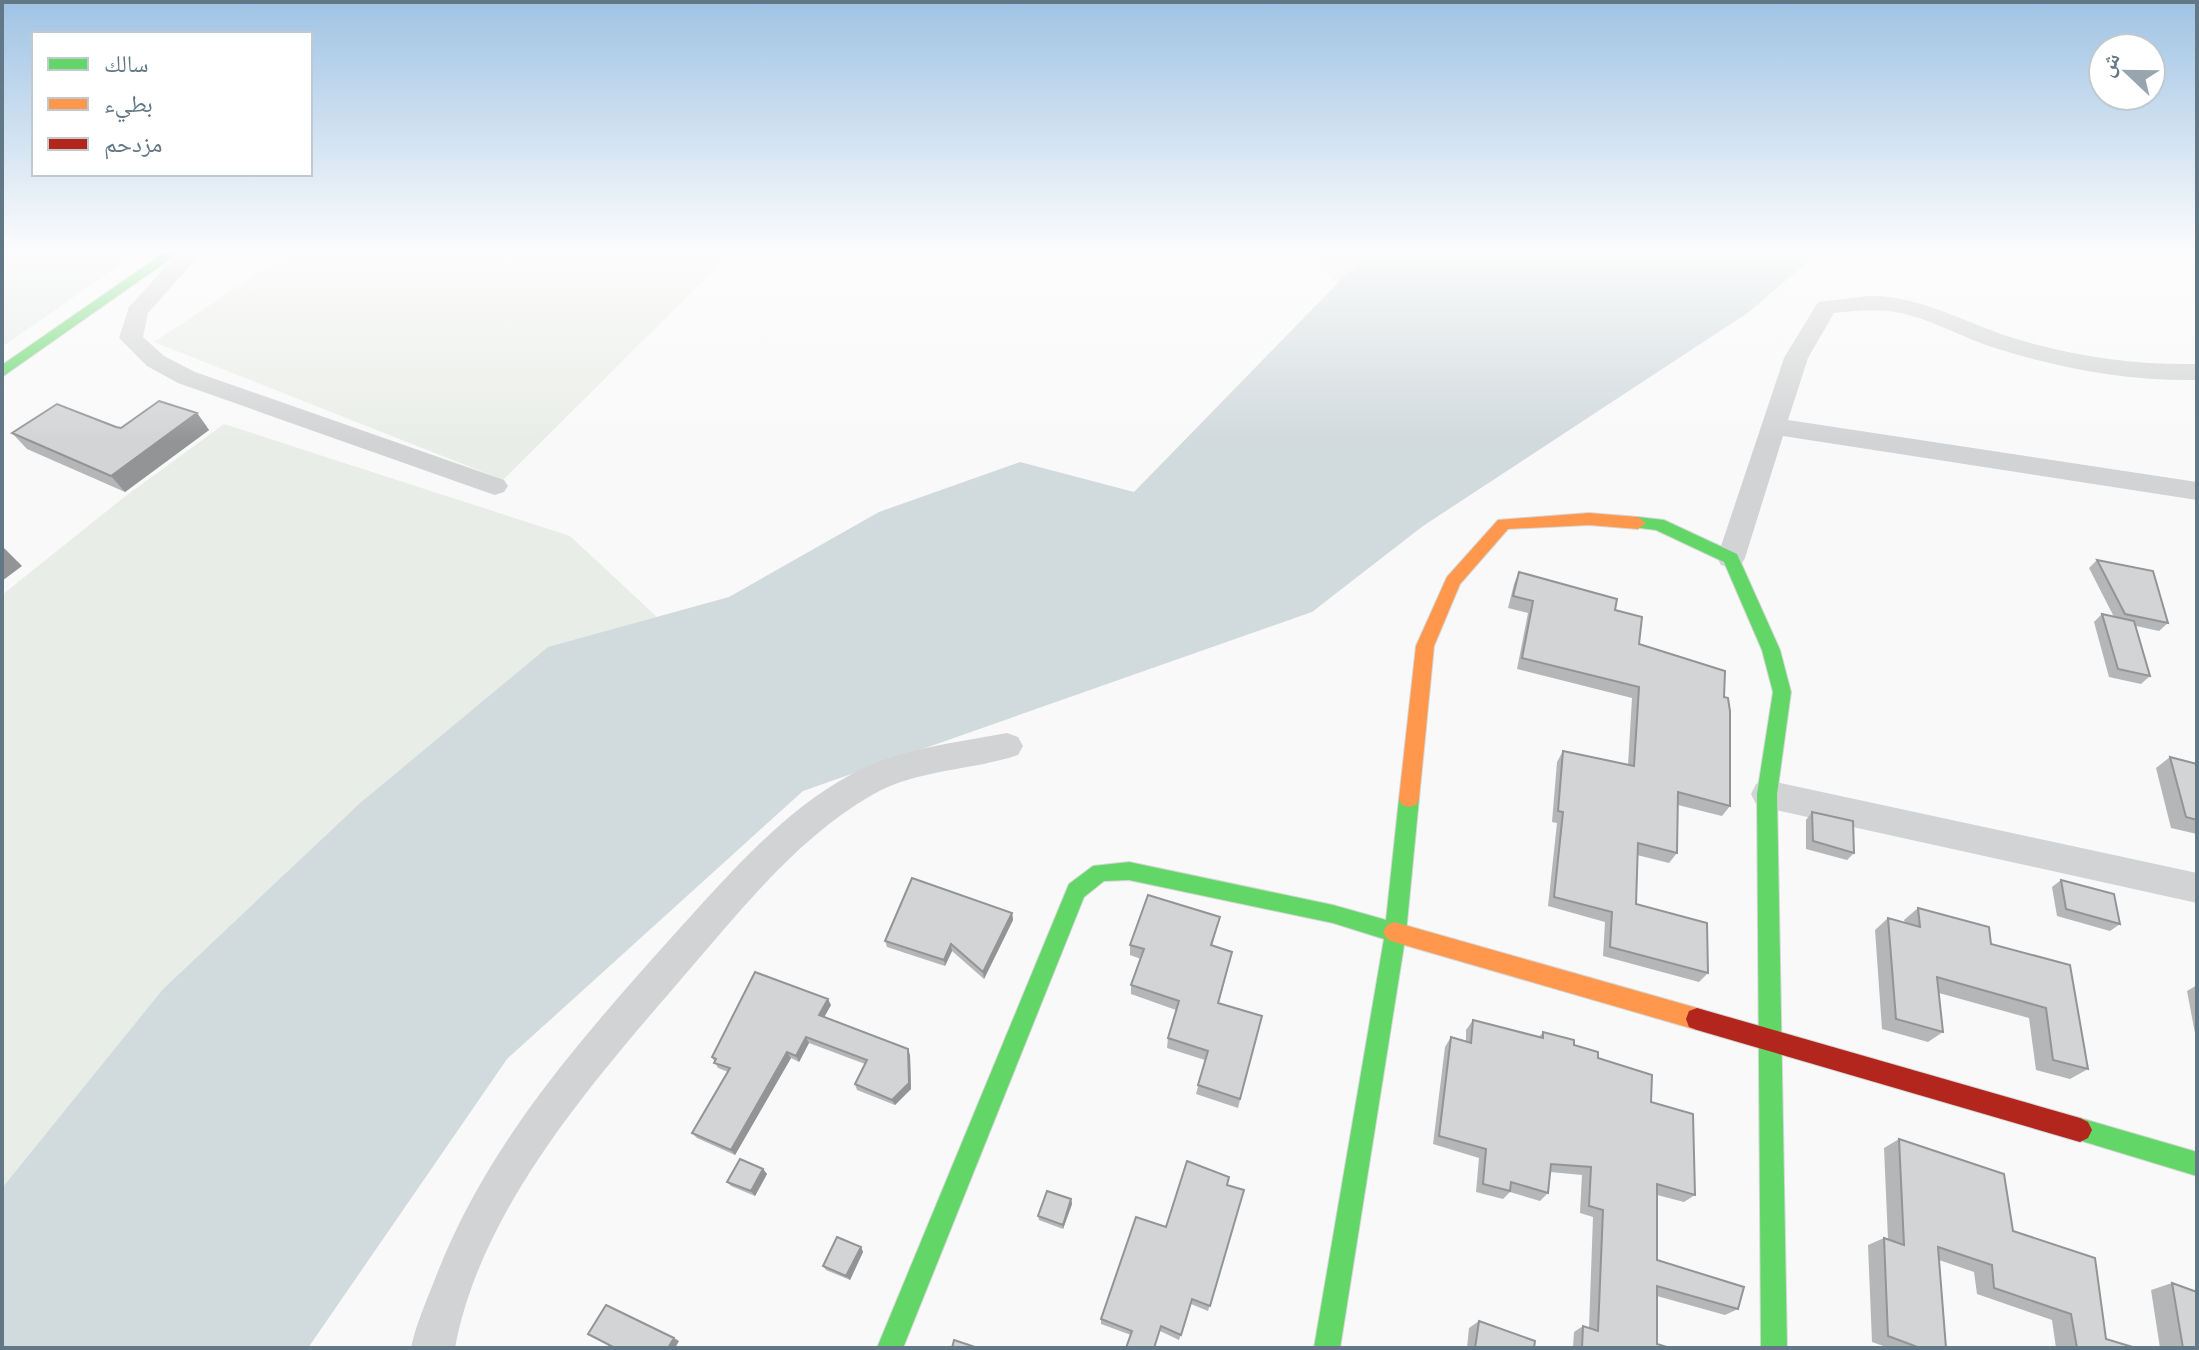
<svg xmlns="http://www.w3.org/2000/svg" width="2199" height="1350" font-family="Raleway,'Noto Naskh Arabic',sans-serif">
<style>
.built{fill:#e7eaea}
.green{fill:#e9ede7}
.water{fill:#d1dadd}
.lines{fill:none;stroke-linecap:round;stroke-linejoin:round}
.fast-casing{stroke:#d6d7d8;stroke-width:2}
.slow-casing{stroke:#d6d7d8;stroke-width:2}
.jam-casing{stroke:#d6d7d8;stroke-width:2}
.street{fill:#d2d3d4;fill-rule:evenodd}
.fast{fill:#63d668;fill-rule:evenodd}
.slow{fill:#ff974d;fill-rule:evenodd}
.jam{fill:#b3261e;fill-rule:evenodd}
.wall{fill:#b5b6b7}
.shaded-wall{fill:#939495}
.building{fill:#d2d4d5;stroke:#939495;stroke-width:2}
</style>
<rect width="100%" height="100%" fill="#f9f9f9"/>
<path class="built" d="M2,252H138L2,347Z"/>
<path class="green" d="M290,252H732L503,480L154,342Z
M1302,252H1368L1338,283Z
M224,424L570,536L657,617L548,648L360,803L163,989L2,1188V595L123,498Z"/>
<path class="water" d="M1368,252H1819L1749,312L1423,526L1312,612L803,791L507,1059L308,1348H2V1188L163,989L360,803L548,647L729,597L879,512L1020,462L1134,492Z"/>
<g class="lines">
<defs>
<path id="fast" d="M165,252H180L2,377V365Z
M1638,517L1664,520L1737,554L1780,650L1791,692L1777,794L1787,1348H1761L1757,794L1773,692L1762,650L1724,562L1656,530L1632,527L1630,523L1632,519Z
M1409,791L1416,793L1419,799L1406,933L1340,1348H1314L1384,939L1333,923L1129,880L1104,881L1084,897L903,1348H877L1069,884L1093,866L1129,862L1333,905L1386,920L1399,799L1402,793Z
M2080,1118L2197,1152V1176L2072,1138L2068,1130L2072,1122Z"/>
<path id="slow" d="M1589,513L1638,517L1646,523L1638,529L1589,525L1508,529L1460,584L1434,646L1419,799L1416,805L1409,807L1402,805L1399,799L1416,646L1447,577L1498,520Z
M1394,922L1697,1008L1705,1011L1708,1019L1705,1027L1697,1030L1394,942L1387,939L1383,932L1387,925Z"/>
<path id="jam" d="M1697,1008L2080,1118L2088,1122L2092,1130L2088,1138L2080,1142L1697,1030L1689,1027L1686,1019L1689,1011Z"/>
</defs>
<use href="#fast" class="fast-casing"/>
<use href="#slow" class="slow-casing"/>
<use href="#jam" class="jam-casing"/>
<path class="street" d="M179,252H202L148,313L143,337L164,356L195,372L504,480L508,486L504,492L495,495L486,492L178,383L147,366L119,338L129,307Z
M1869,296C1918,295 1964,322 2010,337C2071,356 2133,365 2197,364V380C2129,381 2063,369 1998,349C1962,338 1927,316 1889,311C1870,309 1852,311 1834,313L1808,358L1788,420L2197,482V500L1783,436L1745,558L1741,565L1731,568L1721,565L1717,558L1784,358L1818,302Z
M1007,733L1018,737L1023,746L1018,755C970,771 917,769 872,795C799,837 743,907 689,970C598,1076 481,1206 455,1348H411C416,1324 426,1302 435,1279C485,1147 578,1042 671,938C725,879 779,814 850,775C897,749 954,743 1007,733Z
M1767,780L2197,873V903L1767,808L1756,804L1751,794L1756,784Z"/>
<use href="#fast" class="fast"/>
<use href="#slow" class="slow"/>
<use href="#jam" class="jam"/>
</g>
<path class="wall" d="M197,413L209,430L125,492L27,449L12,433L121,428Z
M2097,560L2168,623L2159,631L2136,626L2150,676L2141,684L2109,677L2094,622L2102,614L2114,617L2089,568Z
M1519,572L1615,610L1639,644L1724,697L1730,806L1722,816L1678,805L1677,853L1669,863L1637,855L1636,904L1708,973L1699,982L1603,956L1605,922L1548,906L1557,823L1552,822L1557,762L1563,751L1628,765L1632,698L1517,669L1528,613L1508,608L1514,584Z
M2170,757L2197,764V834L2171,828L2156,768Z
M1812,812L1854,853L1847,860L1806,849V820Z
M2061,880L2120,924L2110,931L2057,916L2052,887Z
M1918,908L1991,944L2070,965L2088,1069L2070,1079L2036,1070L2029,1018L1939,993L1943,1032L1928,1042L1882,1029L1875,930L1888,918L1905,923L1904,920Z
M1012,913L1013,920L984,979L952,951L945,966L887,947L885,941Z
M1220,917L1212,946L1232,952L1219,1003L1262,1016L1238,1108L1196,1094L1205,1060L1167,1048L1168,1038L1176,1010L1131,994V985L1141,959L1130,955V945Z
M2197,985V1044L2187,991Z
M831,1005L824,1017L910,1055L911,1089L895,1105L857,1090L855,1084L865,1064L809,1043L799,1062L791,1058L735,1155L697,1138L692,1133L728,1072L718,1068L712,1057Z
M1473,1020L1539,1037L1543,1032L1574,1045L1598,1058L1651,1102L1695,1195L1684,1202L1657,1195V1260L1738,1309L1725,1315L1657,1296V1344L1670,1348H1573L1574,1332L1583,1326L1589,1328L1593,1217L1580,1213L1582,1175L1550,1172L1548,1193L1540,1201L1510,1192L1503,1199L1476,1192L1479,1158L1433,1144L1445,1047L1451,1037L1466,1041V1030Z
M1899,1139L2013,1231L2106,1339L2136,1348H2056L2052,1320L1977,1294L1974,1272L1939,1260L1946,1348H1889L1872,1342L1868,1245L1884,1238L1888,1240L1884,1148Z
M763,1169L767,1174L755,1196L731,1186L727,1182Z
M1227,1185L1244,1190L1208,1311L1191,1304L1179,1340L1160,1331L1131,1335L1101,1324V1319L1166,1227Z
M1071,1199L1072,1204L1063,1229L1039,1220L1038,1216Z
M861,1247L863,1252L850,1280L826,1270L823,1266Z
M2172,1283L2197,1348H2160L2151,1290Z
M1479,1321L1534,1348H1467L1469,1328Z"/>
<path class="shaded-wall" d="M197,413L209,430L125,492L111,476Z
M2,546L22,566L2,581Z
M1012,913L1013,920L984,979L983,972Z
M951,944L952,951L945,966L944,960Z
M828,999L831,1005L822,1021L819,1015Z
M806,1037L809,1043L799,1062L796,1056Z
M908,1049L910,1055L911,1089L895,1105L892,1100Z
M787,1052L791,1058L735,1155L731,1150Z
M763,1169L767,1174L755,1196L751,1191Z
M1071,1199L1072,1204L1063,1229V1225Z
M861,1247L863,1252L850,1280L846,1276Z
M674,1338L679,1341L675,1348H668Z"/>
<path class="building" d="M159,401L197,413L111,476L12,433L57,404L116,427L121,428Z
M2097,560L2153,571L2168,623L2125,614Z
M1519,572L1617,599L1615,610L1642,617L1639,644L1725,671L1724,697L1728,698L1730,711V806L1678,792L1677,853L1638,843L1636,904L1707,923L1708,973L1610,947L1612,912L1554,897L1563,812L1558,811L1563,751L1634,766L1639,687L1522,658L1533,601L1513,596Z
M2102,614L2134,621L2150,676L2118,669Z
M2170,757L2197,764V820L2186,817Z
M1812,812L1853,821L1854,853L1813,841Z
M912,878L1012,913L983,972L951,944L944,960L885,941Z
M2061,880L2114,894L2120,924L2066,909Z
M1148,895L1220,917L1211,945L1232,952L1218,1003L1262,1016L1240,1099L1198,1085L1208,1051L1168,1038L1179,1001L1131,985L1144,949L1130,945Z
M1918,908L1989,927L1991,944L2070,965L2088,1069L2053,1060L2046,1008L1937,977L1943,1032L1896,1019L1888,918L1920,927Z
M755,972L828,999L819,1015L908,1049L909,1083L892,1100L855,1084L867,1060L806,1037L796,1056L787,1052L731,1150L692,1133L730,1068L714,1063L716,1059L712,1057Z
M1473,1020L1543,1038V1032L1574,1040V1045L1598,1052V1058L1652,1075L1651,1102L1693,1114L1695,1195L1657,1184V1260L1744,1287L1738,1309L1657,1286V1344L1670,1348H1582L1583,1326L1598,1331L1603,1210L1589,1206L1591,1167L1551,1164L1548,1193L1511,1182L1510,1191L1483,1184L1486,1149L1439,1136L1451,1037L1471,1043Z
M1899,1139L2004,1174L2013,1231L2095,1258L2106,1339L2136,1348H2077L2071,1314L1994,1288L1992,1265L1938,1247L1946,1348H1920L1888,1336L1884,1238L1904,1245Z
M740,1159L763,1169L751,1191L727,1182Z
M1187,1161L1229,1177L1227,1185L1244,1190L1210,1306L1192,1299L1181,1335L1161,1326L1154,1348H1126L1132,1331L1101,1319L1136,1217L1166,1227Z
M1047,1191L1071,1199L1063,1225L1038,1216Z
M837,1237L861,1247L846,1276L823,1266Z
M2172,1283L2197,1292V1348H2183Z
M606,1305L674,1338L668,1348H615L588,1334Z
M1479,1321L1535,1341L1534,1348H1475Z
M954,1340L978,1348H952Z"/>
<linearGradient id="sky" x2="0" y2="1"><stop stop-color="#9fc3e4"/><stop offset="0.57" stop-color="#fcfcfc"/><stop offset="1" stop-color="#fcfcfc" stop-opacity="0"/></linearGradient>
<rect width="2199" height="441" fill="url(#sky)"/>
<rect width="2199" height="1350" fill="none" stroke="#627886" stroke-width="8"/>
<rect x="32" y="32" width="280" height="144" fill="#ffffff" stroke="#c0c9cf" stroke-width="2"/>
<rect x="48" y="58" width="40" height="12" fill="#63d668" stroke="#c0c9cf" stroke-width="2"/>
<text x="104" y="72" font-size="24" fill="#627886">سالك</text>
<rect x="48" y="98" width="40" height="12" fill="#ff974d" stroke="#c0c9cf" stroke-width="2"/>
<text x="104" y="112" font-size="24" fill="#627886">بطيء</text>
<rect x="48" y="138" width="40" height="12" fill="#b3261e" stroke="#c0c9cf" stroke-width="2"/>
<text x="104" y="152" font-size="24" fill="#627886">مزدحم</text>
<g transform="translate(2127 72) rotate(292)"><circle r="38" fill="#ffffff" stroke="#c0c9cf" stroke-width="2"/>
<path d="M0-6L14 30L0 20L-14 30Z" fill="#97a5ae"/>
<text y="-12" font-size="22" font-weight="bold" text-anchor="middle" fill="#627886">ش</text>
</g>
</svg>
